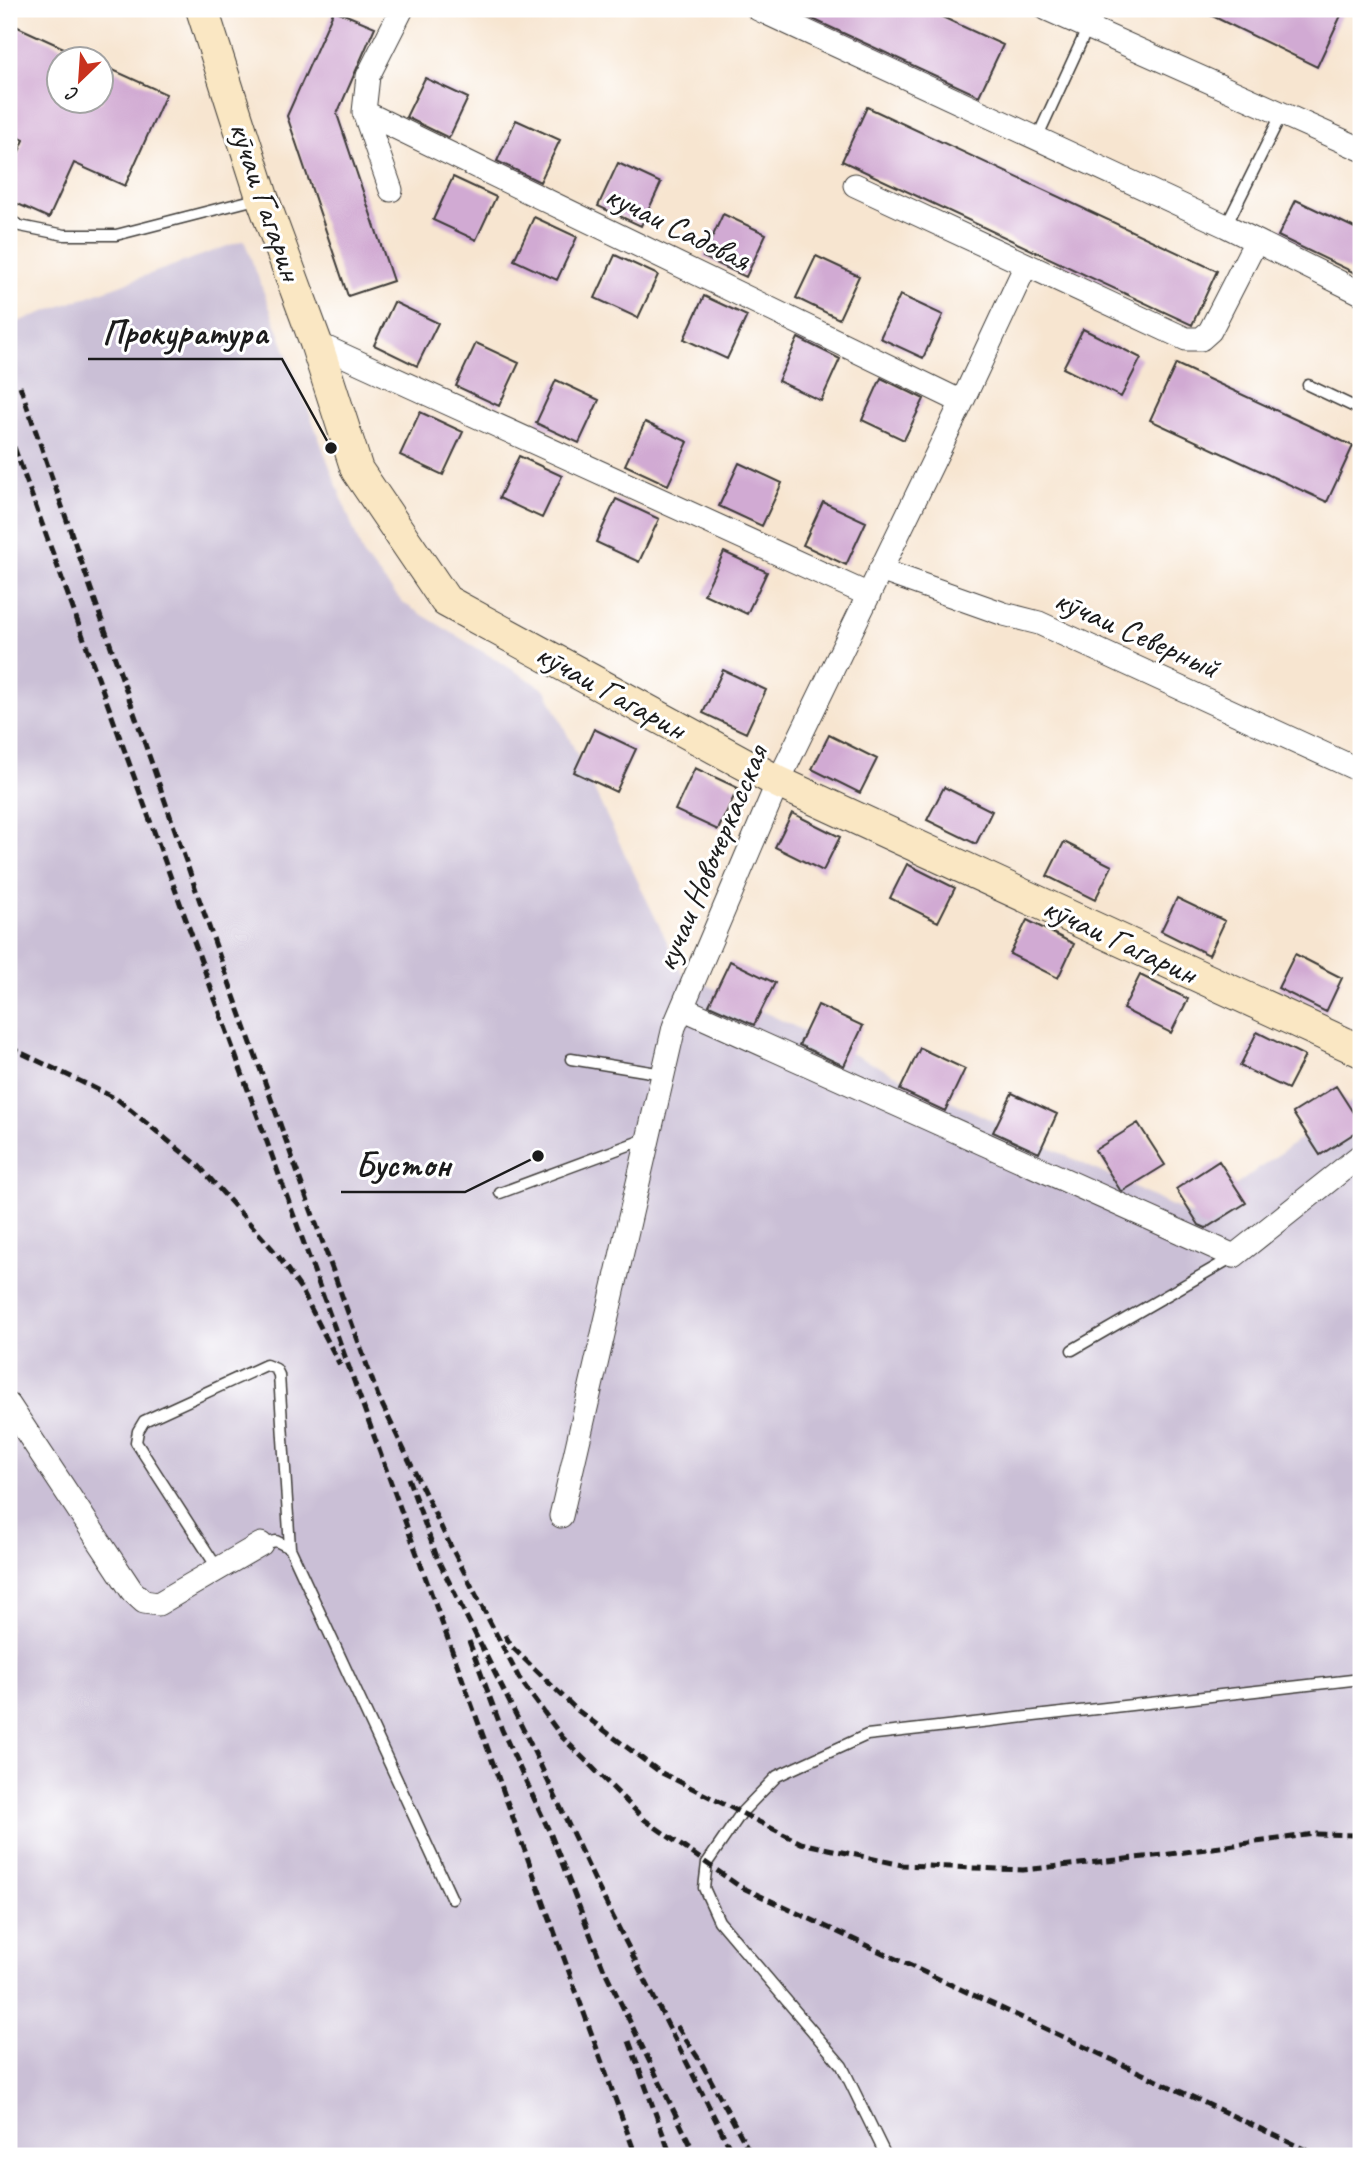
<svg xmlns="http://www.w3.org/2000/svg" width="1370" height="2165" font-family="Caveat,sans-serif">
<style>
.industrial{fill:#cabfd6}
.building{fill:#d1aad3}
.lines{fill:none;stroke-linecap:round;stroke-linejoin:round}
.lane-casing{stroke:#3d3a37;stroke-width:13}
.street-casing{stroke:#3d3a37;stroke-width:25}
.secondary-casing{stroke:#3d3a37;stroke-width:34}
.lane{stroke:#fff;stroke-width:10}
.street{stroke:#fff;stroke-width:23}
.secondary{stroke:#fae7c3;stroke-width:32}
.rail{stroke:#1c1c1c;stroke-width:5;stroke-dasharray:10 5;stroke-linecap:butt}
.labels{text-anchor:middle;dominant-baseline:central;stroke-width:6;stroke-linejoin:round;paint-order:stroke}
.street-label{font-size:33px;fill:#1c1c1c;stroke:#fff}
.leader{fill:none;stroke:#1c1c1c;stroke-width:2.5}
.callout-dot{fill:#1c1c1c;stroke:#fff;stroke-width:2.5}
.callout-label{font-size:35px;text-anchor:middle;font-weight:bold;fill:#1c1c1c;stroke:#fff;stroke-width:6;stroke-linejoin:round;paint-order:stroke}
</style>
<rect width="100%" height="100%" fill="#fff"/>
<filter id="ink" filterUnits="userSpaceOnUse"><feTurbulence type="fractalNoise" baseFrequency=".0143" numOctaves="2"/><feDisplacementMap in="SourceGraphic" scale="14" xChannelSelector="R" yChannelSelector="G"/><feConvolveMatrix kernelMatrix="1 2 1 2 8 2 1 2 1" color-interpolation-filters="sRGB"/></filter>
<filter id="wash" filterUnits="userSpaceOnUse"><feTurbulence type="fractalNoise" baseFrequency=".00686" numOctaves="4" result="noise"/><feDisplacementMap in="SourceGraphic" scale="28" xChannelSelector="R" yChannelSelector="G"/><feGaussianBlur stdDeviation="1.57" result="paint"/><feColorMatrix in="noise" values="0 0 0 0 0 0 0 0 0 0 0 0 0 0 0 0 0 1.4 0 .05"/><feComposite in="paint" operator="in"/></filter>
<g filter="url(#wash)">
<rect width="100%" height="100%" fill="#f7e5d0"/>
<path class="industrial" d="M244,240L364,557L403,603L546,690L682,973L1193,1216L1361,1095V2156H9V325Z"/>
<g id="blocks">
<path class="building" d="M791,9H925L1003,45L979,96Z
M1198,9H1344L1317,67Z
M334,10L375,27L337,114L393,281L348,296L287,116Z
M9,23L90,60H60V102H102V65L166,94L125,186L74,163L49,218L9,200V174L24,140L9,133Z
M425,78L468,98L449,138L406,117Z
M867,107L1217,271L1192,325L842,161Z
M516,120L560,140L540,182L497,161Z
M618,163L661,183L641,226L598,206Z
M453,177L496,197L476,240L433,220Z
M1296,200L1361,231V276L1278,236Z
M723,214L766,234L746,277L703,257Z
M534,217L577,237L557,280L514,260Z
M615,255L658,275L638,318L595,298Z
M816,256L859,276L839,319L796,298Z
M900,295L943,315L923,358L880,338Z
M704,296L747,316L727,359L684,339Z
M394,302L438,323L417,366L374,345Z
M1083,329L1141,358L1121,397L1063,368Z
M798,338L840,359L821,401L778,381Z
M476,343L519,363L499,406L456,386Z
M1176,364L1353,446L1327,502L1150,420Z
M881,378L924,399L904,440L862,420Z
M556,380L599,400L579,443L536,423Z
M420,412L463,432L443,475L400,455Z
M645,422L688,442L668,485L625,465Z
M519,456L562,476L542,518L499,498Z
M739,463L782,483L762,526L719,506Z
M616,499L659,519L639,562L596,542Z
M823,502L866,522L846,565L803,545Z
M724,552L767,572L747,614L704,594Z
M723,670L766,690L746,733L703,713Z
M594,729L636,749L616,792L574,772Z
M829,735L877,759L860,793L812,769Z
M695,768L738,788L718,830L675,810Z
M944,787L992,811L976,844L927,820Z
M792,813L840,837L823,871L775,847Z
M1064,842L1112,866L1095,900L1047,876Z
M907,864L955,888L938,922L890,898Z
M1177,898L1225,921L1209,955L1161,931Z
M1027,920L1074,944L1058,978L1010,954Z
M1295,954L1342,978L1326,1012L1278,988Z
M730,961L775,983L754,1025L709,1005Z
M1140,975L1188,999L1171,1033L1123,1009Z
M818,1005L863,1026L844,1066L799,1045Z
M1257,1032L1305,1056L1288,1089L1240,1066Z
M920,1048L965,1069L945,1111L900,1090Z
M1336,1086L1361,1125V1129L1320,1155L1293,1113Z
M1012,1093L1057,1114L1039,1153L993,1132Z
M1138,1123L1165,1165L1123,1191L1120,1190L1095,1150Z
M1219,1161L1246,1203L1206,1228L1199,1225L1176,1189Z"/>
</g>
</g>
<g filter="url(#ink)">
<use href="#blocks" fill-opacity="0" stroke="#3d3a37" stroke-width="2"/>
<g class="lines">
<defs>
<path id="lane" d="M1037,138L1088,27
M9,220L20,226L65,235H116L260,198
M1226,226L1282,113
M1308,385L1361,410
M571,1059L663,1074
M500,1193L648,1138
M1072,1350L1233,1257
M261,1544L276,1541L290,1548L452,1899
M218,1569L136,1442L138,1431L144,1421L266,1365L276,1369L279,1375L290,1548
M886,2156L842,2066L719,1921L704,1888L707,1863L742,1812L777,1776L867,1735L1361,1679"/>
<path id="street" d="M758,9L1226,226L1361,293
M1047,9L1361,149
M364,112L962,402
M855,185L1186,339H1201L1210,331L1256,241
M391,190L364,112L368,76L402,9
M316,343L869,595
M880,570L1004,614L1039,623L1361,771
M682,1008L1234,1256L1361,1155
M9,1405L132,1591L144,1602L158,1604L261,1544
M561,1516L674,1027L778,782L962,402L1026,265"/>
<path id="secondary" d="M202,9L262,197L316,343L357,470L446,601L778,782L1361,1051"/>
</defs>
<use href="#lane" class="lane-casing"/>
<use href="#street" class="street-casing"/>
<use href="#secondary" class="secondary-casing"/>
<use href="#lane" class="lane"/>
<use href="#street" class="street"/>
<use href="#secondary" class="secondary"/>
<path class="rail" d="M20,386L204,913L378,1396L445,1535L519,1678L562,1737L645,1820L739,1886L1319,2156
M9,433L636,2156
M9,1047L117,1099L199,1166L276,1253L301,1289L340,1365
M408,1478L438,1560L530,1743L597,1885L734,2156
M505,1635L512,1647L577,1710L660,1772L801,1843L902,1865L1023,1870L1163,1855L1314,1834L1361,1835
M469,1641L502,1730L551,1835L603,1967L696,2156
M677,2026L702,2064L752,2156
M629,2041L671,2156"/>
</g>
</g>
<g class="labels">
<g class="street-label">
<text transform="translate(266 201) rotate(71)">кӯчаи Гагарин</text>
<text transform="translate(678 227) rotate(26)">кучаи Садовая</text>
<text transform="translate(1137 633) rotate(24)">кӯчаи Северный</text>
<text transform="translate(611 691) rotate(29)">кӯчаи Гагарин</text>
<text transform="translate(711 858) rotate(-67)">кучаи Новочеркасская</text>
<text transform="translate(1120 940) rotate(25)">кӯчаи Гагарин</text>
</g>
</g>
<path class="leader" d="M331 448L282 359H88M538 1156L465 1192H341"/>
<g class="callout-dot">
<circle cx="331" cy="448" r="7"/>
<circle cx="538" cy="1156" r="7"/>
</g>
<g class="callout-label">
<text x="185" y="344">Прокуратура</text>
<text x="403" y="1176">Бустон</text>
</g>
<rect width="1370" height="2165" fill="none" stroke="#fff" stroke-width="35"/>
<g transform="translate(80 80) rotate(205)"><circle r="33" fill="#ffffff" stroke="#a4a4a4" stroke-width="2"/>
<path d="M0-5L12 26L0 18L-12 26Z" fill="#c8321e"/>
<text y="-10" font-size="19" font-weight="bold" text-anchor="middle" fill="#1c1c1c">С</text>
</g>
</svg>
